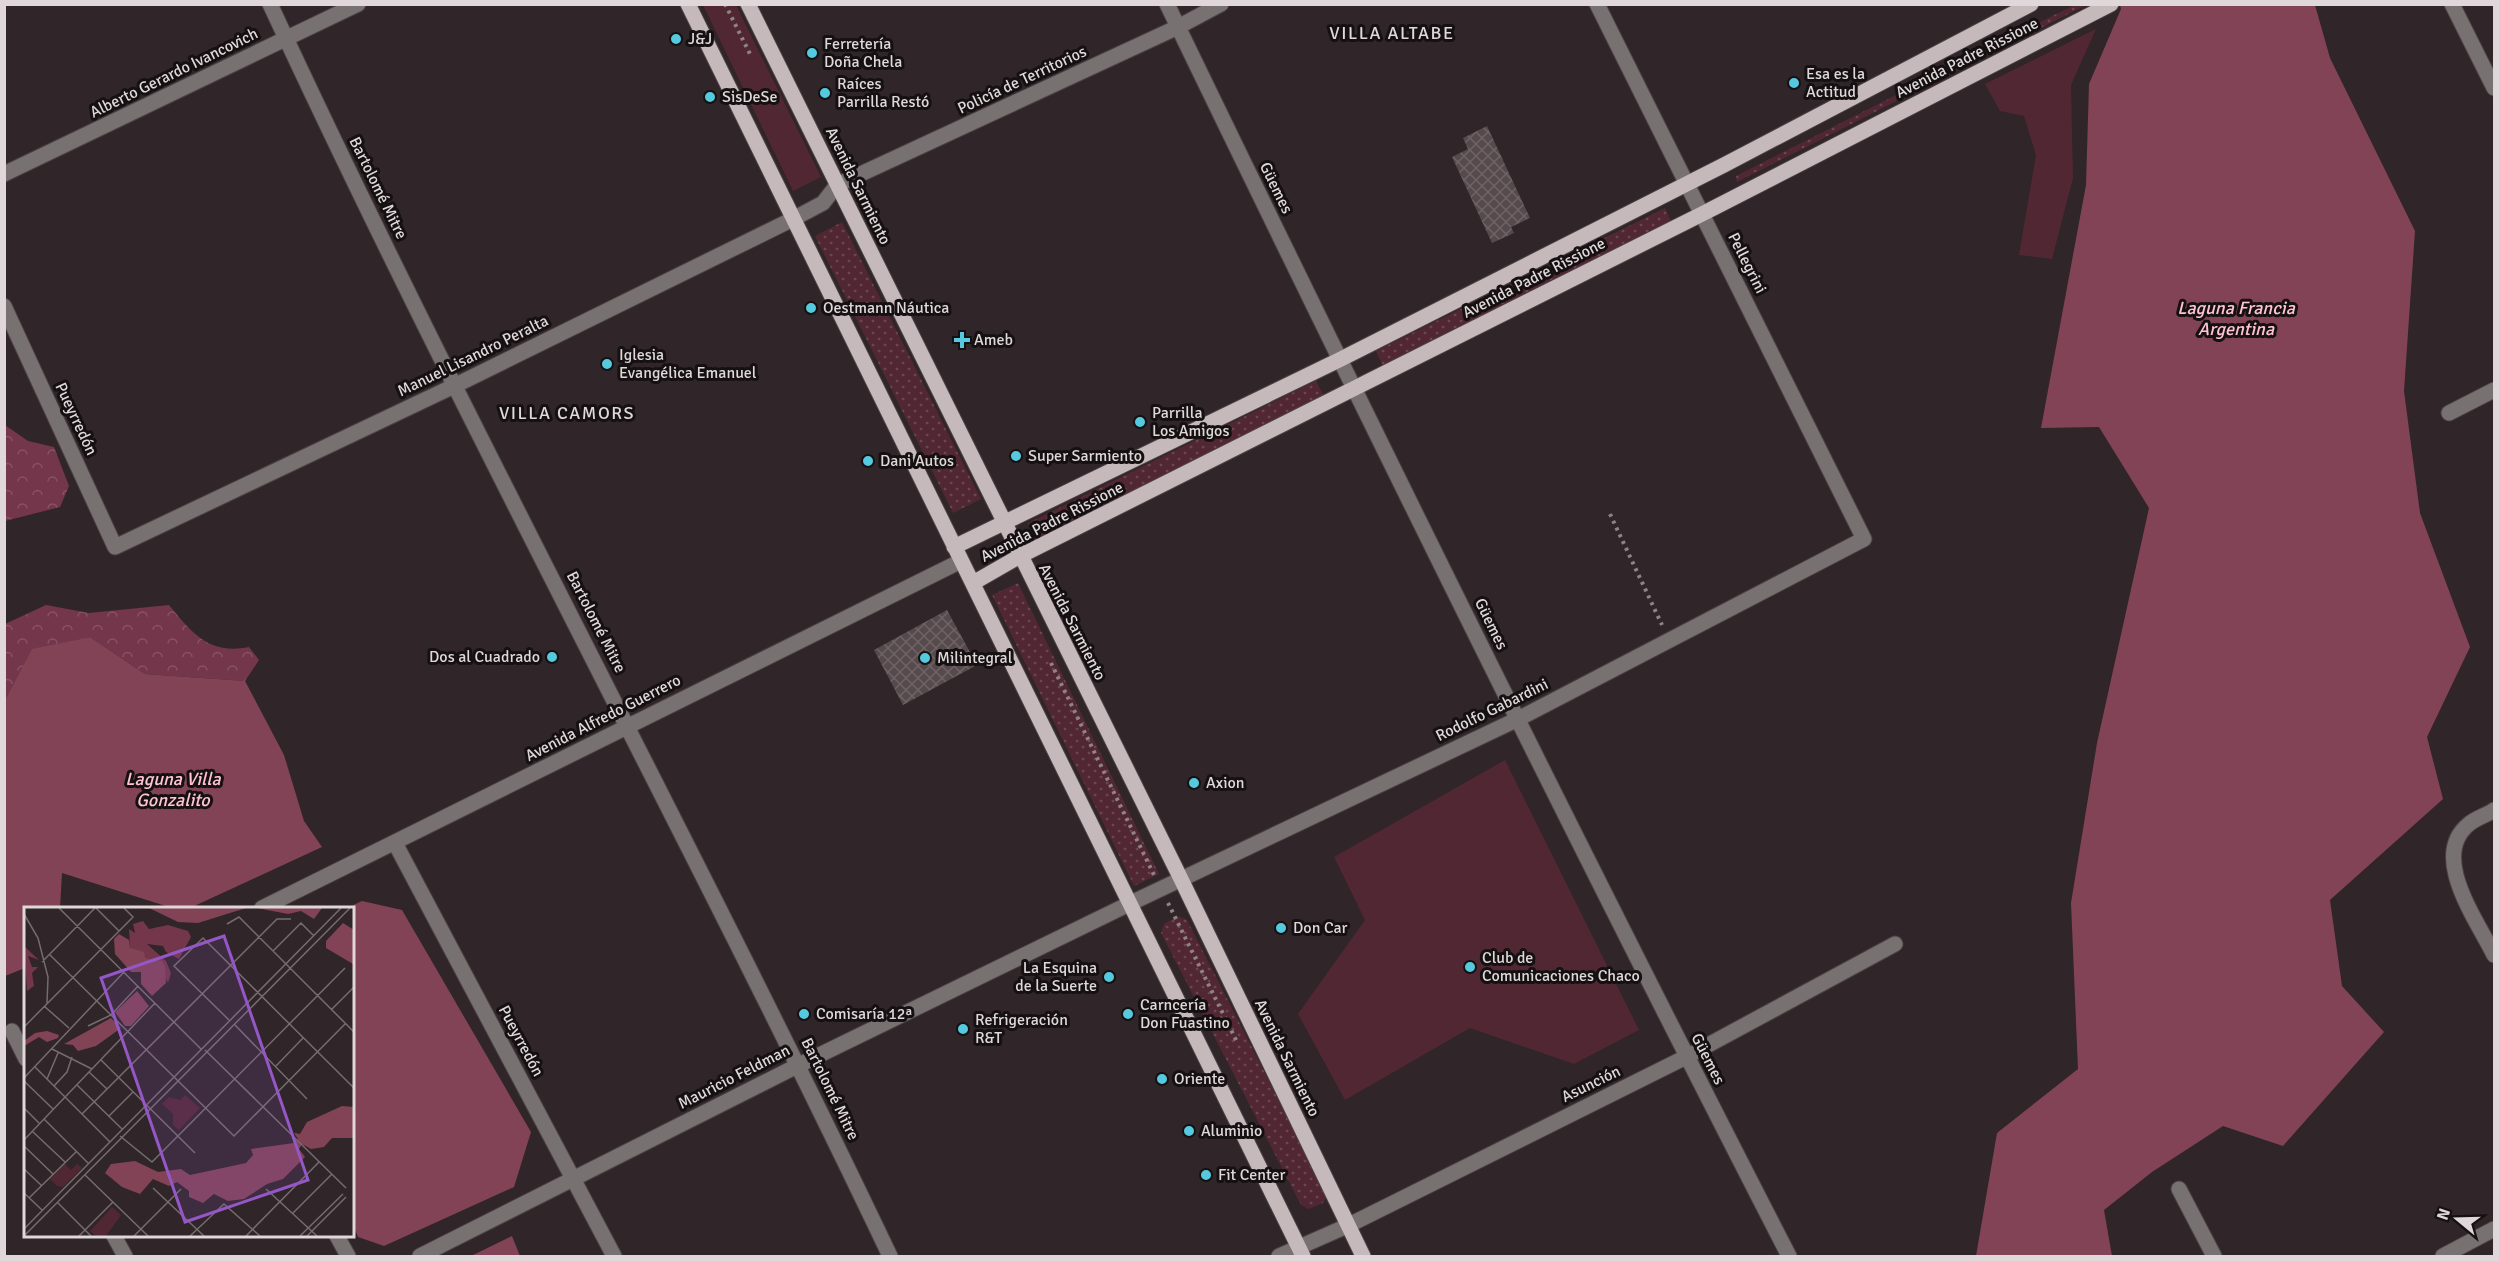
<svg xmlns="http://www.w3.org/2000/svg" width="2499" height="1261" font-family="Signika,sans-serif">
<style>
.grass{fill:url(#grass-dots)}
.forest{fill:url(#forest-crowns)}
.park{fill:#522734}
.water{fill:#824357}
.building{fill:url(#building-cross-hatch)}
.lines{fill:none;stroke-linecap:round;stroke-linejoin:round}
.minor-casing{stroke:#4c4144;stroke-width:17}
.major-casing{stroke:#4c4144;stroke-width:17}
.path{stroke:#8e8487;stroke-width:4;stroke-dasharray:3 4.5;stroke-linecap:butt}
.minor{stroke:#777172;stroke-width:15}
.major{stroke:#c5b9bc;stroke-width:15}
.poi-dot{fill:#55cadf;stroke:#151011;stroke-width:2}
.labels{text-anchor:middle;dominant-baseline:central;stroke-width:6;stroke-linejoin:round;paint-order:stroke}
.poi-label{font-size:16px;fill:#dfd7d9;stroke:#151011;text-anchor:start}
.street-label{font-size:16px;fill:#dfd7d9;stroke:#151011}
.neighbourhood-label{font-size:18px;letter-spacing:1.5px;fill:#dfd7d9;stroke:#151011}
.water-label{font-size:18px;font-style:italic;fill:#ffc3d2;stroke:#151011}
.inset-road{fill:none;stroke:#766c6f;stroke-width:1.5}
.view{fill:#9457c6;fill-opacity:0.15;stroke:#9457c6;stroke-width:3}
.inset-edge{fill:none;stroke:#dfd7d9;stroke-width:3}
</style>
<defs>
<pattern id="grass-dots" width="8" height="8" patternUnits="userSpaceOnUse" patternTransform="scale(1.5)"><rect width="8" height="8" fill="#522734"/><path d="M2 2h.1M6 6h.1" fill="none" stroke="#6a4651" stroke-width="1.8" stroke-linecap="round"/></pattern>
<pattern id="forest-crowns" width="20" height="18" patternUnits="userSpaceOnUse" patternTransform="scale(1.5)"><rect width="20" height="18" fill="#74364a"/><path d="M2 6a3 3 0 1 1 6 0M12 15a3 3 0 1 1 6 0" fill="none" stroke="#875264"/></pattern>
<pattern id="building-cross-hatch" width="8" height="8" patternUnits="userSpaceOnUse" patternTransform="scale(1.5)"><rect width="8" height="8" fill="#564a4d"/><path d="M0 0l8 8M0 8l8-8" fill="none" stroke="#6e6366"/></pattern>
</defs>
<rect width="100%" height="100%" fill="#302528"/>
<path class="grass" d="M2074,5H2086L1737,182L1736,176Z
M1665,208L1672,224L1383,366L1376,351Z
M842,222L981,499L953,513L815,236Z
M1316,381L1324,396L1035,539L1028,523Z
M1018,583L1159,874L1134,886L992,595Z
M1178,916L1187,920L1327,1195L1323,1203L1309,1209L1301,1205L1161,933L1164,924Z"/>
<path class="forest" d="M5,425L28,441L54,447L69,486L60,507L5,521Z
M46,605L89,613L169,605C192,633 209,655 249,647L259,660L245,681L145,674L90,637L32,650L5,700V624Z"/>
<path class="park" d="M703,5H736L821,177L793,191Z
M2096,29L2071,85L2073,178L2052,259L2019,255L2036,155L2024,116L2000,111L1985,84Z
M1505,760L1639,1030L1574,1064L1470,1028L1345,1100L1298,1014L1365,920L1334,857Z"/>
<path class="water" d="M2120,5H2315L2330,58L2415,231L2404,391L2420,513L2470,647L2427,737L2443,799L2330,900L2342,986L2384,1032L2283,1146L2223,1126L2152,1172L2104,1210L2112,1256H1976L1997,1133L2078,1069L2071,903L2097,743L2149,508L2099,427L2041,428L2086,185L2089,84L2121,9Z
M90,637L145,674L245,681L284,755L304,821L322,847L190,908H172L62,873L60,908H26L25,968L5,976V700L32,649Z
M362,901L402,910L531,1132L514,1187L384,1246L358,1237L353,1225L352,908H347Z
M512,1236L520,1256H471Z"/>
<path class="building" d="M1487,126L1530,218L1511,227L1514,233L1492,243L1452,157L1468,149L1463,138Z
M947,610L977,665L903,705L874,650Z"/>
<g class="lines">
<defs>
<path id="minor" d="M270,4C466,427 690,836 890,1256
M1167,4C1370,424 1576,842 1789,1256
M2452,4L2494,88
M4,174L358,4
M4,306L115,547L454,386L793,219L823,203L837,185L1178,27L1221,4
M2449,413L2494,390
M2494,810C2487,815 2476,818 2469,824C2429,856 2477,920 2494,955
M395,843L614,1256
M262,908L961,561
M12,1031L26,1059
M2179,1189L2214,1256
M114,1236L125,1256
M337,1236L348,1256
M420,1256L799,1065L1131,903L1518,719L1864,539L1597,4
M1279,1256L1347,1226L1686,1057L1895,944
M2443,1256L2494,1229"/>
<path id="major" d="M688,4L1303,1256
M748,4L1181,879L1363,1256
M954,547L1339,360L1724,165L2031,4
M973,583L1020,556L1702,214L2111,4"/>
</defs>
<use href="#minor" class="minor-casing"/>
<use href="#major" class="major-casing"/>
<path class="path" d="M725,4L750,54
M1610,514L1662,625
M1051,663L1154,875
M1168,903L1238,1044"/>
<use href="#minor" class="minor"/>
<use href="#major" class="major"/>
</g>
<g class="poi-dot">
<circle cx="676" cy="39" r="6"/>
<circle cx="812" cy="53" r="6"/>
<circle cx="1794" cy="83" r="6"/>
<circle cx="825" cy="93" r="6"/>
<circle cx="710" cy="97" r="6"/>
<circle cx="811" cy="308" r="6"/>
<path d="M959 331h6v6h6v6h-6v6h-6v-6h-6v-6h6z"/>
<circle cx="607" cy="364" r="6"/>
<circle cx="1140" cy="422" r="6"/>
<circle cx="1016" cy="456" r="6"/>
<circle cx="868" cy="461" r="6"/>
<circle cx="552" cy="657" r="6"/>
<circle cx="925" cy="658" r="6"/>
<circle cx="1194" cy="783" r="6"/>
<circle cx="1281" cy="928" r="6"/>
<circle cx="1470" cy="967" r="6"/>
<circle cx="1109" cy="977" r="6"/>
<circle cx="804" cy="1014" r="6"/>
<circle cx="1128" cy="1014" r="6"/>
<circle cx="963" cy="1029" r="6"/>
<circle cx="1162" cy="1079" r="6"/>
<circle cx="1189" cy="1131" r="6"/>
<circle cx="1206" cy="1175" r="6"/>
</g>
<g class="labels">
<g class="poi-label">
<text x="688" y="39">J&amp;J</text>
<text x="824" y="44">Ferretería<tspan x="824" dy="18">Doña Chela</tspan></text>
<text x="1806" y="74">Esa es la<tspan x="1806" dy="18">Actitud</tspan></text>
<text x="837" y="84">Raíces<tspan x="837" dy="18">Parrilla Restó</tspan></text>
<text x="722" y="97">SisDeSe</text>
<text x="823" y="308">Oestmann Náutica</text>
<text x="974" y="340">Ameb</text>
<text x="619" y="355">Iglesia<tspan x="619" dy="18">Evangélica Emanuel</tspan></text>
<text x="1152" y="413">Parrilla<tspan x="1152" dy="18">Los Amigos</tspan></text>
<text x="1028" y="456">Super Sarmiento</text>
<text x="880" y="461">Dani Autos</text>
<text x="540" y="657" text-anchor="end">Dos al Cuadrado</text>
<text x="937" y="658">Milintegral</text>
<text x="1206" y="783">Axion</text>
<text x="1293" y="928">Don Car</text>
<text x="1482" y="958">Club de<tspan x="1482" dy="18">Comunicaciones Chaco</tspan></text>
<text x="1097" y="968" text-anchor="end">La Esquina<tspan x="1097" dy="18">de la Suerte</tspan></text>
<text x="1140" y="1005">Carncería<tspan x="1140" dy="18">Don Fuastino</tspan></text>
<text x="816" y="1014">Comisaría 12ª</text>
<text x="975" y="1020">Refrigeración<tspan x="975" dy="18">R&amp;T</tspan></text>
<text x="1174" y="1079">Oriente</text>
<text x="1201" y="1131">Aluminio</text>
<text x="1218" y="1175">Fit Center</text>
</g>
<g class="street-label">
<text transform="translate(1967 58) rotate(-27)">Avenida Padre Rissione</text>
<text transform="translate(174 73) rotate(-26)">Alberto Gerardo Ivancovich</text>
<text transform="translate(1022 80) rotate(-25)">Policía de Territorios</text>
<text transform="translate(858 186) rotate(64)">Avenida Sarmiento</text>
<text transform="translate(378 188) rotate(64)">Bartolomé Mitre</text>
<text transform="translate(1276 188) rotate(64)">Güemes</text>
<text transform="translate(1747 263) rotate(63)">Pellegrini</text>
<text transform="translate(1534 278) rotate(-27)">Avenida Padre Rissione</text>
<text transform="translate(473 356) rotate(-26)">Manuel Lisandro Peralta</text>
<text transform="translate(76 419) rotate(65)">Pueyrredón</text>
<text transform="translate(1052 522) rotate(-27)">Avenida Padre Rissione</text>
<text transform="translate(596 622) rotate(63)">Bartolomé Mitre</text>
<text transform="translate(1072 622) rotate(63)">Avenida Sarmiento</text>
<text transform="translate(1491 624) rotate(64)">Güemes</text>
<text transform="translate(1492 710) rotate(-26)">Rodolfo Gabardini</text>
<text transform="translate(603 718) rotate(-27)">Avenida Alfredo Guerrero</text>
<text transform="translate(521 1041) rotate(62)">Pueyrredón</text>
<text transform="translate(1287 1058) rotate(64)">Avenida Sarmiento</text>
<text transform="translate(1708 1059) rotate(63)">Güemes</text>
<text transform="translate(734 1077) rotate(-27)">Mauricio Feldman</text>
<text transform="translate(1591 1084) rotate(-26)">Asunción</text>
<text transform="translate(830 1089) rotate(64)">Bartolomé Mitre</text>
</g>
<g class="neighbourhood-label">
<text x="1392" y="33">VILLA ALTABE</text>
<text x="567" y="413">VILLA CAMORS</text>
</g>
<g class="water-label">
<text x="2236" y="308">Laguna Francia<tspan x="2236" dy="21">Argentina</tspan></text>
<text x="173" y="779">Laguna Villa<tspan x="173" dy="21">Gonzalito</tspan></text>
</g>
</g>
<g transform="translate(24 907)">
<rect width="330" height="330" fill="#302528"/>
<path d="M119,14L125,22L144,18L164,24L167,30L155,52L142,45L139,39L123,37L142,54L147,66L144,76L139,66L106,41L105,22L111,26L109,17ZM0,39L15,53L4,49L8,60H14L8,66L10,79L3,84Z" fill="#74364a"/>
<path d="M161,188L176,201L155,223L149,218V207L138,197L145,190L156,193ZM41,257L47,263L53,257L58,261L39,280L33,279L26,272ZM88,300L97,308L82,329H72L66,324Z" fill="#522734"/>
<path d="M125,1H222L174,16L154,15ZM233,1H298L290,12L277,4L264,7ZM319,16L330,23L329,57L302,41V34ZM95,27L105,33L106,41L120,45L121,51L138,54L141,59L142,76L128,89L117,77V65H107L91,47L90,32ZM113,84L125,99L107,119H101L91,105ZM87,111L97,121L72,139L54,144L49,138L40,137ZM23,124L35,128L34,131L23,135L15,130L0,139V134L11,126ZM318,199L330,200V231H308L300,240L287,242L278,237L275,242L281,250L259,272L243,277L220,292L204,294L190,287L179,296L165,290V284L153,275L145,279L129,272L116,287L98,280L81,266L87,257L111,254L134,265L157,262L166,268L222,256L229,248L227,242L270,236L274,232L270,226L276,227L283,215Z" fill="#824357"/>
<path class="inset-road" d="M35,1L177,142M72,1L95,24M0,7L14,31L24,70L23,96M203,17L215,10L330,125M249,44L277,16L290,29M26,48L210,229L321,117M18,55L71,1M20,99L45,121M307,103L330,80M205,113L150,59L179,31L330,181M211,118L283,192M64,119L87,108L114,79M0,120L109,10L100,1M28,142L68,162M181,143L322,281M77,153L171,246M252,159L279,131M11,160L86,235M65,165L83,182M0,171L100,65M23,172L34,146M0,174L29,202M53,178L98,222M30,179L43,165L48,150M0,201L15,216M58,207L253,12H267M85,209L109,185M20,212L64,256M8,224L41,255M96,229L128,255L321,61M0,233L131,96M0,239L29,267M0,262L18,279M61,268L124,329M129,281L180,329M242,282L293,329M0,286L18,303M5,291L53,244M34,296L67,329M269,306L308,267M0,322L317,1M0,329L326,1M55,329L89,295M110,329L157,282M166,329L200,297L236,329M222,329L295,255M276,329L319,287M283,329L322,290"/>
<path class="view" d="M200,29L284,273L161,315L77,71Z"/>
<rect width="330" height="330" class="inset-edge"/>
</g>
<rect width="2499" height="1261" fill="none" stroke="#dfd7d9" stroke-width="12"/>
<g transform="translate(2457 1219) rotate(289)" stroke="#151011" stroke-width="4.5" paint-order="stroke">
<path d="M0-4.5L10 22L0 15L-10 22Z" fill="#dfd7d9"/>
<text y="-9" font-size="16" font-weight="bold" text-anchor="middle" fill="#dfd7d9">N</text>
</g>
</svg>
